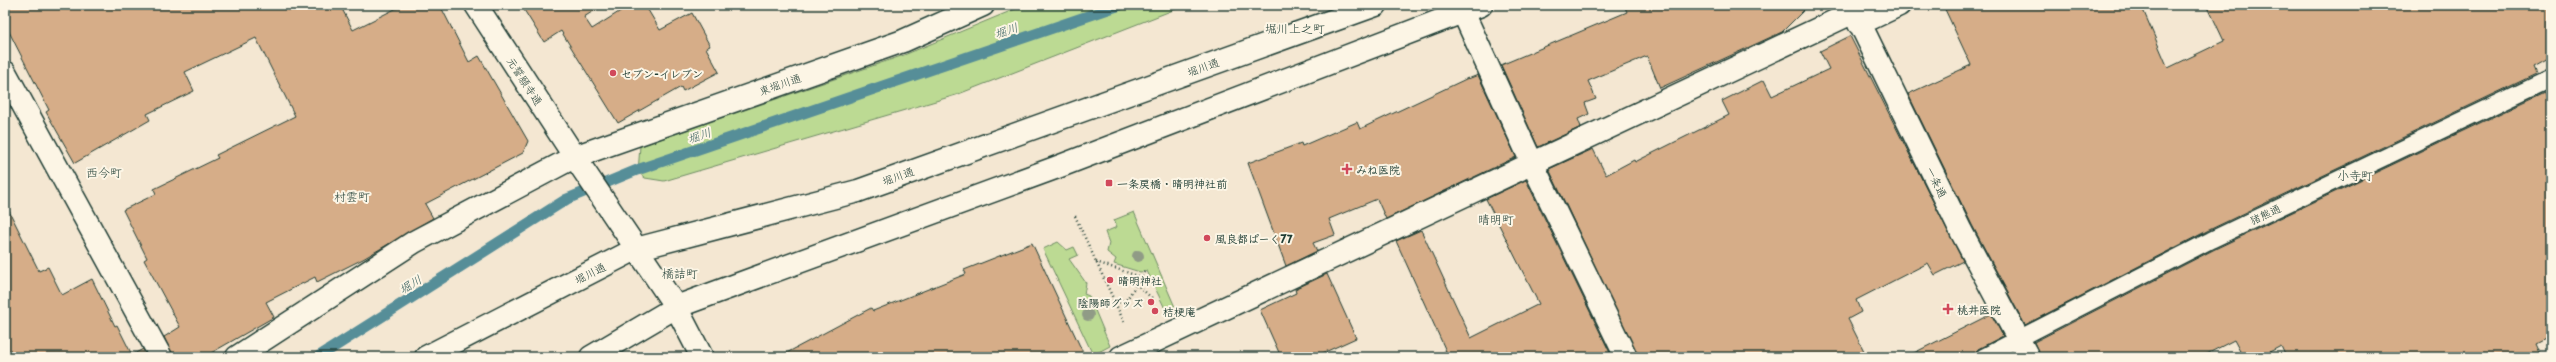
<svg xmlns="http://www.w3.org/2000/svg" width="2556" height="362" font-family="'Playpen Sans','Klee One',sans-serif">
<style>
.green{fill:#bcda93;stroke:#6e8c64}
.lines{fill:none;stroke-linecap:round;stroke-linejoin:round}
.stream{stroke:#568e98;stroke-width:11}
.building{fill:#d6ad88;stroke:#1f3d34}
.service-casing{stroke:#1f3d34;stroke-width:19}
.minor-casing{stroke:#1f3d34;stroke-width:25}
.primary-casing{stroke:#1f3d34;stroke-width:25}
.path{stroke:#1f3d34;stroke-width:2.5;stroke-dasharray:1 3;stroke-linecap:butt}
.service{stroke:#fcf5e5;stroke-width:16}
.minor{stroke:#fcf5e5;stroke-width:22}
.primary{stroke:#fcf5e5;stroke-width:22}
.tree{fill:#909b86}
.poi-dot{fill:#d1495b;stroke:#fcf5e5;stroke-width:1.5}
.labels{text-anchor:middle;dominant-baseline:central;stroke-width:4;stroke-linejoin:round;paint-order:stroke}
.street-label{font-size:11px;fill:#1f3d34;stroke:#fcf5e5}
.poi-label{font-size:11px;font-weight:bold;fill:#1f3d34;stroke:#fcf5e5;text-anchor:start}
.neighbourhood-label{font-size:12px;fill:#1f3d34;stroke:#fcf5e5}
.water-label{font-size:12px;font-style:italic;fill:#365f5e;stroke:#fcf5e5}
</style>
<rect width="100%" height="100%" fill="#f4e7d2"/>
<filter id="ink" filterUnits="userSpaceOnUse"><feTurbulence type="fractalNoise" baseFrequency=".025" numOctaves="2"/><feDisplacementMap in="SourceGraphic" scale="8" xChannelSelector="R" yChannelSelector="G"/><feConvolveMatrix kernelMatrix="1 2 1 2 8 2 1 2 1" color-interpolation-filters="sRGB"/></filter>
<g filter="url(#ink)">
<path class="green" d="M1025,5H1186L956,95L664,181L645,178L638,172L640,146L904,55Z
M1134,212L1178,314L1169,317L1147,271L1140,272L1114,264L1116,259L1107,252L1109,243L1105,232L1117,227L1114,220Z
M1058,242L1067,250L1074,247L1078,255L1069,259L1086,283L1084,294L1089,296L1110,346L1093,355L1043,249Z"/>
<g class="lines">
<path class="stream" d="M318,357L567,199L637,170L1120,5"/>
</g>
<path class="building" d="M5,5H340L353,30L403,5H440L469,62L479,56L528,141L523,153L425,204L433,218L363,259L317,282L315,277L266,302L274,317L204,357H173L164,337L180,327L144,260L147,258L123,210L156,194L154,189L218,158L216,155L295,116L256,38L185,72L194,91L147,114L150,120L75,163L46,112L49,110L5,24Z
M521,5H603L584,17L592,29L630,5H645L660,30L692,13L710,46L706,48L719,72L683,91L681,87L618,123L561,31L544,42Z
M1624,5H1809L1782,32L1660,88L1647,56L1588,81L1596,99L1585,103L1589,114L1578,119L1581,127L1538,147L1501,65L1627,12Z
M1943,5H2141L2168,68L2224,41L2207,5H2551V57L2533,67L2536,74L2207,231L2025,325L1972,225L1908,94L1971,65Z
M1850,36L1963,261L1935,275L1928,263L1856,300L1861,312L1848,319L1867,357H1638L1549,169L1593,149L1606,175L1634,160L1635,162L1729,115L1722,101L1764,80L1772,96L1829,69L1820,51Z
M1478,75L1516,157L1386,219L1377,199L1329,219L1335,235L1313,243L1317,251L1286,266L1248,163L1301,143L1302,146L1357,122L1360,129L1468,78V79Z
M2545,92L2551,105V336L2536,344L2542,357H2286L2281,346L2260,357H2243L2234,340L2201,357H2040L2034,342L2215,249Z
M1526,180L1612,357H1434L1446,351L1396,241L1421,230L1471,338L1539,304L1486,199Z
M5,203L39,271L48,267L62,295L92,279L115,326L117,325L132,355L143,349L147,357H5Z
M1032,243L1085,357H779L871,308L873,311L966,274L964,270Z
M1327,274L1356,338L1314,357H1281L1260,310L1296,293L1295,289Z
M1991,314L2003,336L1978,349L1974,357H1906Z"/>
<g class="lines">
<defs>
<path id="service" d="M1983,357L2211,240L2551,78"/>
<path id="minor" d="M476,5L582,168L676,307L702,357
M1851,5L1961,231L2028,357
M1463,12L1532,163L1626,357
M1859,24L1899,5
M5,72L161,357
M237,357L414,242L574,157L903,41L983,5
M1121,357L1854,12"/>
<path id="primary" d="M426,357L636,249L858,191L1376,5
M591,357L676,307L1055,168L1481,5"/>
</defs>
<use href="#service" class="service-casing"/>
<use href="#minor" class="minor-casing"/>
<use href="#primary" class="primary-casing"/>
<path class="path" d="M1075,216L1124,322
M1096,262L1141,277
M1136,284L1153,299
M1115,304L1127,299L1145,271"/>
<use href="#service" class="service"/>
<use href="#minor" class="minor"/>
<use href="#primary" class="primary"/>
</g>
<g class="tree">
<circle cx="1138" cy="256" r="6"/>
<circle cx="1088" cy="315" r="6"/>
</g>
</g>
<g class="poi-dot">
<circle cx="613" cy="73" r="4"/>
<path d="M1345 163h4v4h4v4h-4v4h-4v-4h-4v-4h4z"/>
<rect x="1105" y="179" width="8" height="8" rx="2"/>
<circle cx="1207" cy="238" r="4"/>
<circle cx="1110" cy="280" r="4"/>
<circle cx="1151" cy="302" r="4"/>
<path d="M1946 303h4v4h4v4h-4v4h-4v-4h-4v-4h4z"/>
<circle cx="1155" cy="311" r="4"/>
</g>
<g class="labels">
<g class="street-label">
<text transform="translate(1203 67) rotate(-20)">堀川通</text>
<text transform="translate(525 81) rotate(57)">元誓願寺通</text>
<text transform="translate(780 84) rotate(-19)">東堀川通</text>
<text transform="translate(898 176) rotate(-20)">堀川通</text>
<text transform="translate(1937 182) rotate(64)">一条通</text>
<text transform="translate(2265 214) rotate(-25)">猪熊通</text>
<text transform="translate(590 273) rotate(-27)">堀川通</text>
</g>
<g class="poi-label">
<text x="621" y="73">セブン-イレブン</text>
<text x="1356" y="169">みね医院</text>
<text x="1117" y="183">一条戻橋・晴明神社前</text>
<text x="1215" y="238">風良都ぱーく77</text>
<text x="1118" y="280">晴明神社</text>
<text x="1143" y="302" text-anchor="end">陰陽師グッズ</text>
<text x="1957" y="309">桃井医院</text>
<text x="1163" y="311">桔梗庵</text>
</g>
<g class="neighbourhood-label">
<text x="1295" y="28">堀川上之町</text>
<text x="104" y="172">西今町</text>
<text x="2355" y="175">小寺町</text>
<text x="352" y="196">村雲町</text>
<text x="1496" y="219">晴明町</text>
<text x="680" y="273">橋詰町</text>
</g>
<g class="water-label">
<text transform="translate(1006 30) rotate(-19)">堀川</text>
<text transform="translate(699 135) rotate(-19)">堀川</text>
<text transform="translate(410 284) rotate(-32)">堀川</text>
</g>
</g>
<rect width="2556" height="362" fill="none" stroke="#fcf5e5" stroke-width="20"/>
<rect x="10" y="10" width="2536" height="342" fill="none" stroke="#1f3d34" stroke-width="1.5" filter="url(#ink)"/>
</svg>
